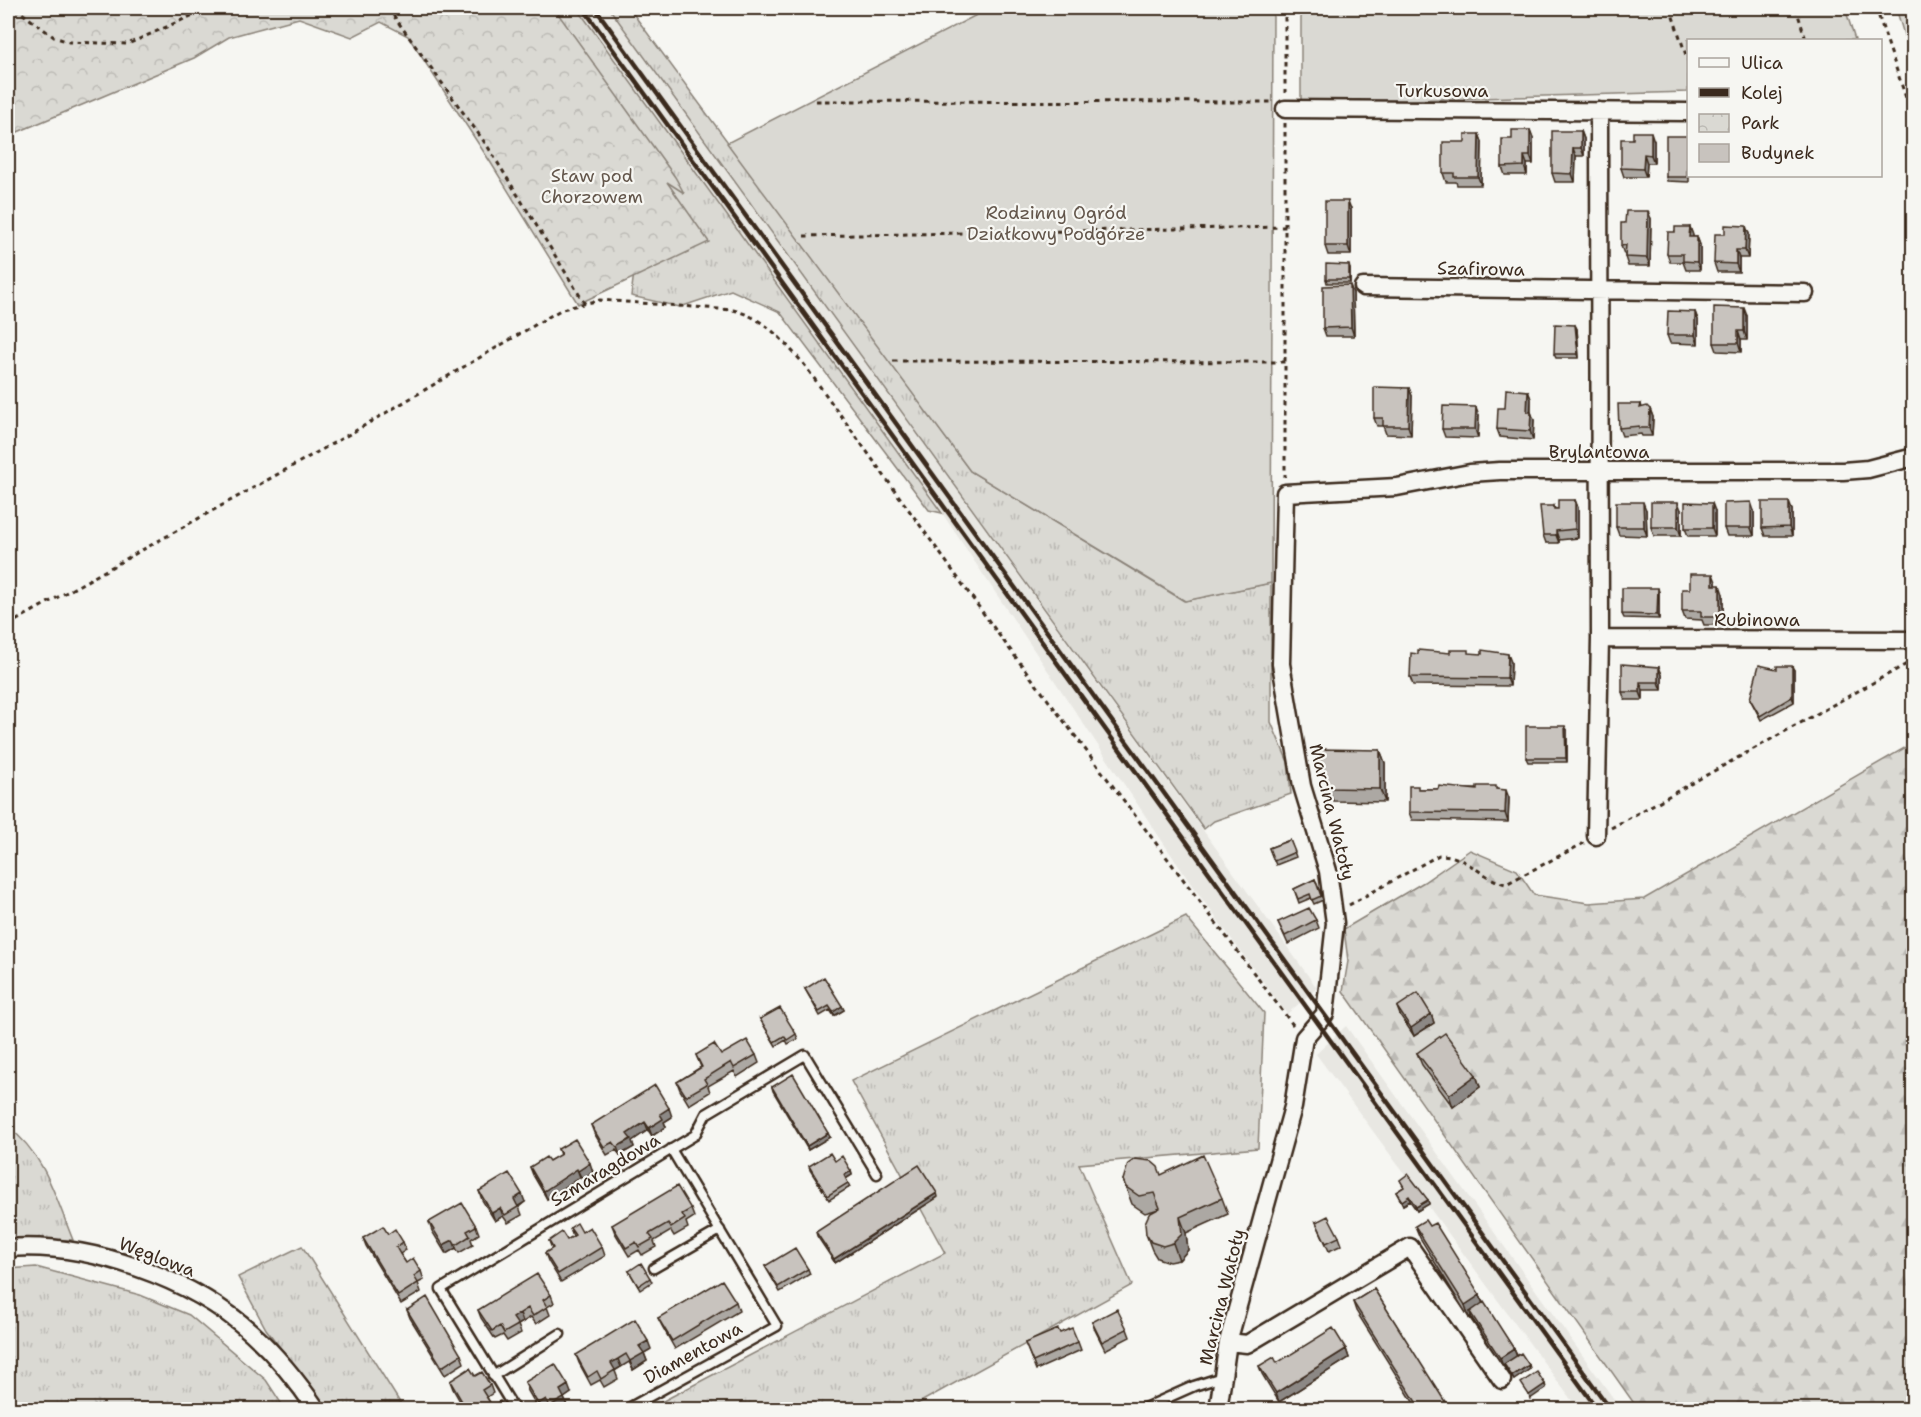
<svg xmlns="http://www.w3.org/2000/svg" width="1921" height="1417" font-family="'Shantell Sans',sans-serif">
<style>
.built{fill:#e8e7e2}
.grass{fill:url(#grass-tufts);stroke:#8a8278;stroke-width:1.5}
.forest{fill:url(#forest-firs);stroke:#8a8278;stroke-width:1.5}
.park{fill:url(#park-crowns);stroke:#8a8278;stroke-width:1.5}
.garden{fill:#dad9d3;stroke:#8a8278;stroke-width:1.5}
.lines{fill:none;stroke-linecap:round;stroke-linejoin:round}
.service-casing{stroke:#3b2a1e;stroke-width:13}
.minor-casing{stroke:#3b2a1e;stroke-width:21}
.path{stroke:#3b2a1e;stroke-width:3;stroke-dasharray:4.5 4.5;stroke-linecap:butt}
.service{stroke:#f6f6f2;stroke-width:8}
.minor{stroke:#f6f6f2;stroke-width:16}
.rail{stroke:#3b2a1e;stroke-width:4.5}
.wall{fill:#aca8a3;stroke:#3b2a1e;stroke-width:1.5}
.shaded-wall{fill:#8c8885;stroke:#3b2a1e;stroke-width:1.5}
.building{fill:#c8c3be;stroke:#3b2a1e;stroke-width:1.5}
.labels{text-anchor:middle;dominant-baseline:central;stroke-width:4.5;stroke-linejoin:round;paint-order:stroke}
.street-label{font-size:18px;fill:#3b2a1e;stroke:#f6f6f2}
.park-label{font-size:18px;fill:#63564b;stroke:#f6f6f2}
</style>
<defs>
<pattern id="grass-tufts" width="24" height="20" patternUnits="userSpaceOnUse" patternTransform="scale(1.5)"><rect width="24" height="20" fill="#dad9d3"/><path d="M3 7l-1-3M5 7V3M7 7l1-3M15 17l-1-3M17 17v-4M19 17l1-3" fill="none" stroke="#bcbab5"/></pattern>
<pattern id="forest-firs" width="22" height="20" patternUnits="userSpaceOnUse" patternTransform="scale(1.5)"><rect width="22" height="20" fill="#dad9d3"/><path d="M5 1l3.5 6h-7zM16 11l3.5 6h-7z" fill="#bcbab5"/></pattern>
<pattern id="park-crowns" width="20" height="18" patternUnits="userSpaceOnUse" patternTransform="scale(1.5)"><rect width="20" height="18" fill="#dad9d3"/><path d="M2 6a3 3 0 1 1 6 0M12 15a3 3 0 1 1 6 0" fill="none" stroke="#bcbab5"/></pattern>
</defs>
<rect width="100%" height="100%" fill="#f6f6f2"/>
<filter id="ink" filterUnits="userSpaceOnUse"><feTurbulence type="fractalNoise" baseFrequency=".0167" numOctaves="2"/><feDisplacementMap in="SourceGraphic" scale="12" xChannelSelector="R" yChannelSelector="G"/><feConvolveMatrix kernelMatrix="1 2 1 2 8 2 1 2 1" color-interpolation-filters="sRGB"/></filter>
<g filter="url(#ink)">
<path class="built" d="M577,8H609L1317,988L1287,1014L1191,884L942,513Z
M1346,1026L1621,1409H1578L1316,1054Z"/>
<path class="grass" d="M518,8H577L942,513L929,510L780,312L731,290L680,307L631,296L634,272Z
M609,8H629L970,471L1184,601L1271,583V722L1288,762L1291,794L1214,821L1204,829Z
M1186,917L1264,1013L1258,1148L1079,1164L1132,1285L908,1409L646,1410L945,1253L851,1081Z
M8,1127C45,1154 56,1199 73,1240L8,1238Z
M302,1246L404,1409H327L266,1329L238,1277Z
M36,1267L140,1295L189,1315L266,1380L285,1409H8V1269Z"/>
<path class="forest" d="M1913,743V1409H1638L1343,991L1348,961L1344,929L1424,882L1470,850L1517,870L1534,895L1589,903L1644,899Z"/>
<path class="park" d="M8,8H554L675,177L684,193L667,182L709,242L578,304L491,163L408,36L381,22L352,37L299,18L262,28L229,37L194,58L8,136Z"/>
<path class="garden" d="M990,8H1273L1271,583L1185,601L970,471L727,143Z
M1301,8H1845L1855,40H1688V92L1301,103Z
M1896,8H1913V65Z"/>
<g class="lines">
<defs>
<path id="service" d="M654,1268L720,1230
M493,1376L560,1334
M515,1410L441,1289L695,1135L706,1114L805,1055L877,1174
M625,1410L777,1326L671,1149
M1140,1410L1194,1386L1222,1377"/>
<path id="minor" d="M1285,109L1688,112
M1363,287L1805,293
M1600,639L1914,640
M1596,836L1600,639L1599,111
M8,1248C89,1242 191,1278 252,1333C277,1356 298,1382 317,1410
M1228,1342L1247,1344L1410,1247L1502,1380
M1218,1410L1228,1342L1293,1107L1304,1038L1325,1014L1335,923L1328,871L1302,786L1281,664L1285,493L1397,487L1470,473L1500,471H1843L1868,469L1914,457"/>
</defs>
<use href="#service" class="service-casing"/>
<use href="#minor" class="minor-casing"/>
<path class="path" d="M15,8L54,37L69,42L128,44L209,8
M388,8L488,147L585,304
M1285,8V93
M1670,8L1688,61
M1796,8L1806,40
M1876,8L1914,122
M816,101L1271,102
M1285,123V477
M804,236L1286,227
M893,361L1286,362
M8,625L355,431L562,309L600,300L733,310C765,318 782,340 803,363L999,635L1293,1025
M1611,828L1914,660
M1349,905L1439,855C1465,854 1482,879 1506,884L1584,843"/>
<use href="#service" class="service"/>
<use href="#minor" class="minor"/>
<path class="rail" d="M583,8L1598,1410
M595,8L1611,1410"/>
</g>
<path class="wall" d="M1530,130L1533,138V164H1527V175H1505L1502,167L1512,139Z
M1581,131L1584,139V156H1576L1575,182H1555L1552,173Z
M1479,134L1482,142L1481,185H1457L1456,182H1446L1443,173L1465,142Z
M1689,136V182L1667,181L1666,177Z
M1654,141V163H1647L1646,177H1624L1621,168Z
M1351,209V255H1328L1325,246Z
M1651,219L1650,266H1628L1625,257V254H1624L1621,246Z
M1690,227L1693,237H1697L1700,245V270H1686L1683,262H1670L1667,254L1675,232Z
M1749,234L1748,258H1739V272H1717L1714,263Z
M1350,269V283H1327L1326,279Z
M1353,293L1354,336H1326L1323,328Z
M1695,312L1698,320V344L1670,343L1667,335Z
M1747,316V340H1741V352L1717,351L1714,343Z
M1575,325L1577,329L1579,358H1556L1554,354Z
M1409,388L1412,396L1411,435L1386,434L1383,426H1377L1374,418Z
M1528,391L1531,399V412L1534,420L1533,440L1500,437L1497,429L1505,408Z
M1641,404L1642,408L1650,409L1653,417L1652,436H1642L1641,434L1622,436L1619,428Z
M1479,415L1478,438L1445,437L1442,429Z
M1575,500L1578,508V538L1559,540V543H1546L1543,535L1554,506L1555,509H1558Z
M1646,510L1647,536L1619,535L1616,527Z
M1681,510V536H1654L1651,527Z
M1792,510V536H1765L1762,528Z
M1715,511V536H1688L1685,528Z
M1754,511V536H1727L1724,528Z
M1716,582V585L1723,594V625H1704L1702,620L1685,619L1682,611L1690,589Z
M1659,592V619L1624,618L1622,614Z
M1450,653L1470,654L1511,662L1510,686L1413,685L1410,677Z
M1659,667L1662,675V690H1643V700H1625L1622,692Z
M1777,669L1794,670V702L1761,720L1750,699Z
M1567,730V762H1528L1526,758Z
M1380,750L1385,763V802L1333,801L1328,788Z
M1419,789H1497L1509,798L1508,822L1412,820L1409,812Z
M1290,840L1296,857L1276,865L1269,848Z
M1315,879L1323,900L1314,904L1311,898L1299,903L1294,889Z
M1316,920L1319,928L1288,944L1278,922Z
M805,989L842,1006L844,1010L834,1016L830,1010L820,1016Z
M1397,1007L1431,1014L1434,1023L1414,1036L1400,1015Z
M760,1019L796,1034L798,1039L788,1044L786,1040L776,1046Z
M1417,1053L1476,1075L1480,1087L1453,1107L1422,1065Z
M696,1055H756L759,1063L737,1077L734,1071L708,1086L710,1092L689,1105L680,1090L677,1082L701,1067Z
M772,1087L830,1137L808,1150L773,1091Z
M672,1117L664,1122L666,1127L652,1136L648,1130L632,1141L634,1147L620,1155L616,1150L607,1155L594,1133L591,1125Z
M558,1149L593,1172L582,1179L580,1177L547,1199L533,1175L530,1167L549,1161L560,1155Z
M835,1161L851,1171L852,1175L846,1179L850,1187L829,1200L810,1170L809,1166Z
M1161,1175L1222,1198L1228,1214L1186,1233L1188,1250L1179,1260L1169,1262L1157,1258L1152,1250L1146,1234L1159,1209L1145,1213L1132,1204L1123,1180Z
M1400,1180L1428,1200L1429,1204L1417,1211L1410,1201L1403,1205L1396,1192L1404,1187Z
M479,1191L525,1202L519,1207L522,1215L508,1223L503,1216L495,1221L482,1200Z
M938,1197L835,1263L817,1236L816,1232Z
M691,1209L694,1217L686,1222L688,1228L674,1236L671,1231L654,1241L656,1247L642,1255L639,1250L629,1256L615,1233L612,1225Z
M429,1222L476,1226L479,1234L471,1239L473,1245L459,1253L456,1248L446,1254L432,1231Z
M1316,1222L1339,1237L1342,1245L1329,1251Z
M1415,1226L1480,1295L1483,1303L1514,1349L1517,1355L1529,1365L1530,1369L1514,1380L1505,1365L1503,1366L1473,1320L1471,1316L1469,1318L1420,1238Z
M570,1228L582,1232L602,1247L605,1256L561,1282L548,1261L545,1253L552,1249L549,1241L567,1240L573,1236Z
M388,1234L403,1242L406,1250L400,1254L406,1263L421,1271L424,1280L418,1283L421,1292L401,1304L366,1246L363,1238Z
M765,1266L808,1269L810,1274L780,1292Z
M629,1271L650,1278L652,1282L640,1290Z
M1374,1289L1449,1410H1418L1356,1311L1353,1302Z
M551,1295L554,1303L547,1307L550,1315L536,1324L531,1317L518,1325L521,1333L507,1341L503,1335L495,1339L481,1318L478,1310Z
M736,1302L739,1311L675,1349L662,1326L658,1318Z
M407,1310L461,1355L464,1363L445,1375L410,1318Z
M1092,1322L1127,1329L1130,1337L1105,1350L1095,1330Z
M1060,1333L1078,1342L1081,1350L1036,1370L1025,1343Z
M651,1349L644,1353L647,1361L633,1370L629,1362L621,1367L615,1371L618,1379L604,1387L600,1380L591,1385L579,1363L576,1355Z
M1346,1349L1349,1358L1279,1402L1262,1374L1259,1366Z
M475,1376L490,1385L493,1393L487,1397L492,1406L505,1410H465L453,1389L450,1381Z
M525,1382L571,1393L564,1398L567,1406L561,1410H550L549,1407L545,1410H539L528,1391Z"/>
<path class="shaded-wall" d="M1530,130L1533,138V164L1530,156Z
M1581,131L1584,139V156L1581,148Z
M1651,132L1654,141V163L1651,155Z
M1479,134L1482,142L1481,185L1478,177Z
M1573,148L1576,156L1575,182L1572,174Z
M1644,154L1647,163L1646,177L1643,169Z
M1524,156L1527,164V175L1524,166Z
M1348,201L1351,209V255L1348,246Z
M1648,211L1651,219L1650,266L1647,258Z
M1746,226L1749,234L1748,258L1745,250Z
M1690,227L1693,235L1692,245L1689,237Z
M1697,237L1700,245V270L1697,262Z
M1736,250L1739,258V272L1736,264Z
M1349,265L1350,269V283L1349,279Z
M1350,285L1353,293L1354,336L1351,327Z
M1744,308L1747,316V340L1744,331Z
M1695,312L1698,320V344L1695,335Z
M1575,325L1577,329L1579,358L1578,354Z
M1738,331L1741,340V352L1738,343Z
M1409,388L1412,396L1411,435L1408,426Z
M1528,391L1531,399L1530,420L1527,412Z
M1476,407L1479,415L1478,438L1475,429Z
M1650,409L1653,417L1652,436L1649,428Z
M1531,412L1534,420L1533,440L1530,431Z
M1575,500L1578,508V538L1575,529Z
M1643,502L1646,510L1647,536L1644,527Z
M1678,502L1681,510V536L1678,527Z
M1751,502L1754,511V536L1751,528Z
M1789,502L1792,510V536L1789,527Z
M1712,503L1715,511V536L1712,528Z
M1556,531L1559,540V543L1556,535Z
M1713,574L1716,582V593L1713,585Z
M1720,585L1723,594V625L1720,617Z
M1658,588L1659,592V619L1657,615Z
M1508,654L1511,662L1510,686L1507,678Z
M1792,666L1794,670V702L1792,697Z
M1659,667L1662,675V690L1659,682Z
M1640,682L1643,690V700L1640,692Z
M1565,726L1567,730V762L1566,758Z
M1380,750L1385,763V802L1380,789Z
M1506,790L1509,798L1508,822L1505,813Z
M842,1006L844,1010L834,1016L833,1012Z
M1431,1014L1434,1023L1414,1036L1411,1028Z
M1476,1075L1480,1087L1453,1107L1449,1095Z
M669,1108L672,1117L664,1122L666,1127L652,1136L649,1128L660,1114Z
M645,1122L648,1130L632,1141L634,1147L620,1155L617,1147L627,1134Z
M828,1133L830,1137L808,1150L807,1146Z
M590,1163L593,1172L582,1179L578,1171Z
M577,1169L580,1177L547,1199L544,1191Z
M851,1171L852,1175L845,1179L844,1175Z
M937,1193L938,1197L835,1263L834,1259Z
M522,1194L525,1202L517,1207L514,1199Z
M1409,1196L1410,1201L1403,1205L1402,1201Z
M1428,1200L1429,1204L1417,1211L1416,1207Z
M500,1208L503,1216L495,1221L492,1213Z
M1180,1217L1186,1233L1188,1250L1179,1260L1173,1243Z
M453,1240L456,1248L446,1254L443,1245Z
M1480,1295L1484,1308L1470,1312L1471,1316L1469,1318L1465,1305Z
M520,1313L523,1322L516,1326L513,1318Z
M648,1341L651,1349L644,1353L647,1361L633,1370L630,1361L639,1346Z
M1346,1349L1349,1358L1279,1402L1276,1393Z
M1514,1349L1517,1357L1503,1366L1500,1358Z
M618,1359L621,1367L614,1371L611,1363Z
M1529,1365L1530,1369L1514,1380L1512,1376Z
M1545,1384L1546,1388L1530,1399L1529,1395Z
M568,1385L571,1393L564,1398L567,1406L561,1410H551L550,1406L560,1390Z
M546,1399L549,1407L545,1410H540L538,1404Z"/>
<path class="building" d="M1512,130H1530V156H1524V166L1502,167V139H1512Z
M1552,131H1581V148H1573L1572,174L1552,173Z
M1633,132H1651V155L1644,154L1643,169L1621,168V139H1633Z
M1465,134H1479L1478,177H1454V173H1443V142H1465Z
M1666,136H1689V169H1687V177H1666Z
M1325,201H1348V246H1325Z
M1626,211H1648L1647,258L1625,257L1626,245L1621,246V223H1625Z
M1725,225L1746,226L1745,250H1736V264L1714,263L1715,234H1725Z
M1675,227H1690L1689,237H1697V262L1683,261V254H1667L1668,232H1675Z
M1326,264L1349,265V279H1326Z
M1350,285L1351,327L1323,328V286Z
M1714,307L1744,308V331H1738V343H1714Z
M1668,311L1695,312V335H1667Z
M1555,324L1575,325L1578,354H1554Z
M1374,387L1409,388L1408,426H1383V418H1374Z
M1506,389L1528,391L1527,412H1531L1530,431L1497,429L1498,408H1505Z
M1618,404H1641L1640,408L1647,406L1650,409L1649,428H1639V426L1619,428Z
M1443,406L1476,407L1475,429H1442Z
M1558,500H1575V529L1556,531V535H1543L1540,506H1554V509H1558Z
M1616,502H1643L1644,527H1616Z
M1651,502H1678V527H1651Z
M1685,502L1712,503V528H1685Z
M1751,502V528H1724V503Z
M1762,502H1789V527L1762,528Z
M1690,574H1713V585H1720V617H1701V611H1682V589H1690Z
M1622,588H1658L1657,615L1622,614Z
M1418,650L1450,653V650H1468V653L1482,654V650L1508,654L1507,678L1410,677L1411,653L1418,654Z
M1622,664L1659,667V682H1640V692H1622Z
M1759,665L1777,669V666H1792V697L1760,716L1750,699Z
M1526,726H1565L1566,758H1526Z
M1317,749L1380,750V789L1328,788Z
M1409,786H1418V789H1438L1439,786L1477,790V786H1496V789L1506,790L1505,813L1409,812Z
M1290,840L1295,852L1274,861L1269,848Z
M1315,879L1321,896L1312,900L1310,894L1298,899L1294,889Z
M1309,908L1316,920L1285,936L1278,922Z
M824,977L842,1006L833,1012L829,1006L819,1012L805,989Z
M1418,993L1431,1014L1411,1028L1397,1007Z
M780,1008L796,1034L787,1040L784,1036L774,1042L760,1019Z
M1445,1033L1476,1075L1449,1095L1417,1053Z
M747,1040L756,1055L734,1068L731,1062L704,1079L707,1084L686,1096L677,1082L702,1067L696,1055L714,1044L721,1055Z
M793,1074L828,1133L807,1146L772,1087Z
M655,1085L669,1108L660,1114L663,1119L649,1128L645,1122L627,1134L631,1139L617,1147L613,1142L604,1147L591,1125Z
M575,1139L590,1163L578,1171L577,1169L544,1191L530,1167L546,1157L549,1161L561,1154L558,1149Z
M830,1153L835,1161L842,1156L851,1171L844,1175L848,1183L827,1196L809,1166Z
M1203,1155L1222,1198L1180,1217L1182,1234L1173,1243L1163,1246L1151,1242L1146,1234L1145,1223L1149,1214L1160,1208L1154,1193L1139,1196L1126,1187L1123,1180L1128,1164L1135,1159L1151,1161L1158,1167L1161,1175Z
M919,1165L937,1193L834,1259L816,1232Z
M509,1173L522,1194L514,1199L518,1207L505,1215L500,1208L492,1213L479,1191Z
M1408,1174L1428,1200L1416,1207L1409,1196L1402,1201L1396,1192L1404,1187L1400,1180Z
M677,1186L691,1209L682,1214L685,1219L671,1228L668,1223L649,1234L653,1239L639,1247L636,1242L626,1248L612,1225Z
M462,1203L476,1226L467,1231L470,1236L456,1245L453,1240L443,1245L429,1222Z
M1328,1216L1339,1237L1326,1243L1316,1222Z
M1425,1220L1429,1226L1435,1223L1480,1295L1465,1305L1415,1226Z
M577,1223L582,1232L590,1227L602,1247L558,1274L545,1253L553,1248L549,1241L562,1232L567,1240L575,1235L570,1228Z
M383,1226L388,1234L395,1229L403,1242L396,1247L400,1254L406,1263L413,1258L421,1271L414,1276L418,1283L398,1296L363,1238Z
M795,1248L808,1269L778,1287L765,1266Z
M641,1263L650,1278L638,1286L629,1271Z
M537,1274L551,1295L543,1300L547,1307L533,1316L528,1308L520,1313L513,1318L518,1325L504,1333L500,1326L492,1331L478,1310Z
M722,1280L736,1302L672,1341L658,1318Z
M1374,1289L1449,1408L1447,1410H1421L1353,1302Z
M427,1297L461,1355L442,1367L407,1310Z
M1484,1302L1514,1349L1500,1358L1470,1312Z
M1117,1309L1127,1329L1102,1342L1092,1322Z
M635,1319L648,1341L639,1346L644,1353L630,1361L626,1354L618,1359L611,1363L615,1370L601,1379L597,1371L588,1377L576,1355Z
M1072,1328L1078,1342L1033,1362L1025,1343L1058,1329L1060,1333Z
M1333,1328L1346,1349L1276,1393L1259,1366L1274,1357L1277,1363Z
M1521,1353L1529,1365L1512,1376L1504,1364Z
M555,1364L568,1385L560,1390L564,1398L550,1406L546,1399L538,1404L525,1382Z
M470,1368L475,1376L482,1372L490,1385L482,1390L492,1406L500,1401L505,1410H467L450,1381Z
M1537,1372L1545,1384L1529,1395L1521,1383Z
M1035,1404L1038,1410H1023Z
M1174,1405L1176,1410H1164Z"/>
</g>
<g class="labels">
<g class="street-label">
<text x="1442" y="91">Turkusowa</text>
<text transform="translate(1481 269) rotate(1)">Szafirowa</text>
<text x="1599" y="452">Brylantowa</text>
<text x="1757" y="620">Rubinowa</text>
<text transform="translate(1332 812) rotate(76)">Marcina Watoły</text>
<text transform="translate(605 1170) rotate(-31)">Szmaragdowa</text>
<text transform="translate(157 1257) rotate(21)">Węglowa</text>
<text transform="translate(1222 1297) rotate(-76)">Marcina Watoły</text>
<text transform="translate(693 1353) rotate(-29)">Diamentowa</text>
</g>
<g class="park-label">
<text x="592" y="176">Staw pod<tspan x="592" dy="21">Chorzowem</tspan></text>
<text x="1056" y="213">Rodzinny Ogród<tspan x="1056" dy="21">Działkowy Podgórze</tspan></text>
</g>
</g>
<rect width="1921" height="1417" fill="none" stroke="#f6f6f2" stroke-width="30"/>
<rect x="15" y="15" width="1891" height="1387" fill="none" stroke="#3b2a1e" stroke-width="2" filter="url(#ink)"/>
<rect x="1687" y="39" width="195" height="138" fill="#f6f6f2" stroke="#aba49d" stroke-width="1.5"/>
<rect x="1699" y="58" width="30" height="9" fill="#f6f6f2" stroke="#aba49d" stroke-width="1.5"/>
<text x="1741" y="69" font-size="18" fill="#3b2a1e">Ulica</text>
<rect x="1699" y="88" width="30" height="9" fill="#3b2a1e" stroke="#aba49d" stroke-width="1.5"/>
<text x="1741" y="99" font-size="18" fill="#3b2a1e">Kolej</text>
<rect x="1699" y="114" width="30" height="18" fill="url(#park-crowns)" stroke="#aba49d" stroke-width="1.5"/>
<text x="1741" y="129" font-size="18" fill="#3b2a1e">Park</text>
<rect x="1699" y="144" width="30" height="18" fill="#c8c3be" stroke="#aba49d" stroke-width="1.5"/>
<text x="1741" y="159" font-size="18" fill="#3b2a1e">Budynek</text>
</svg>
